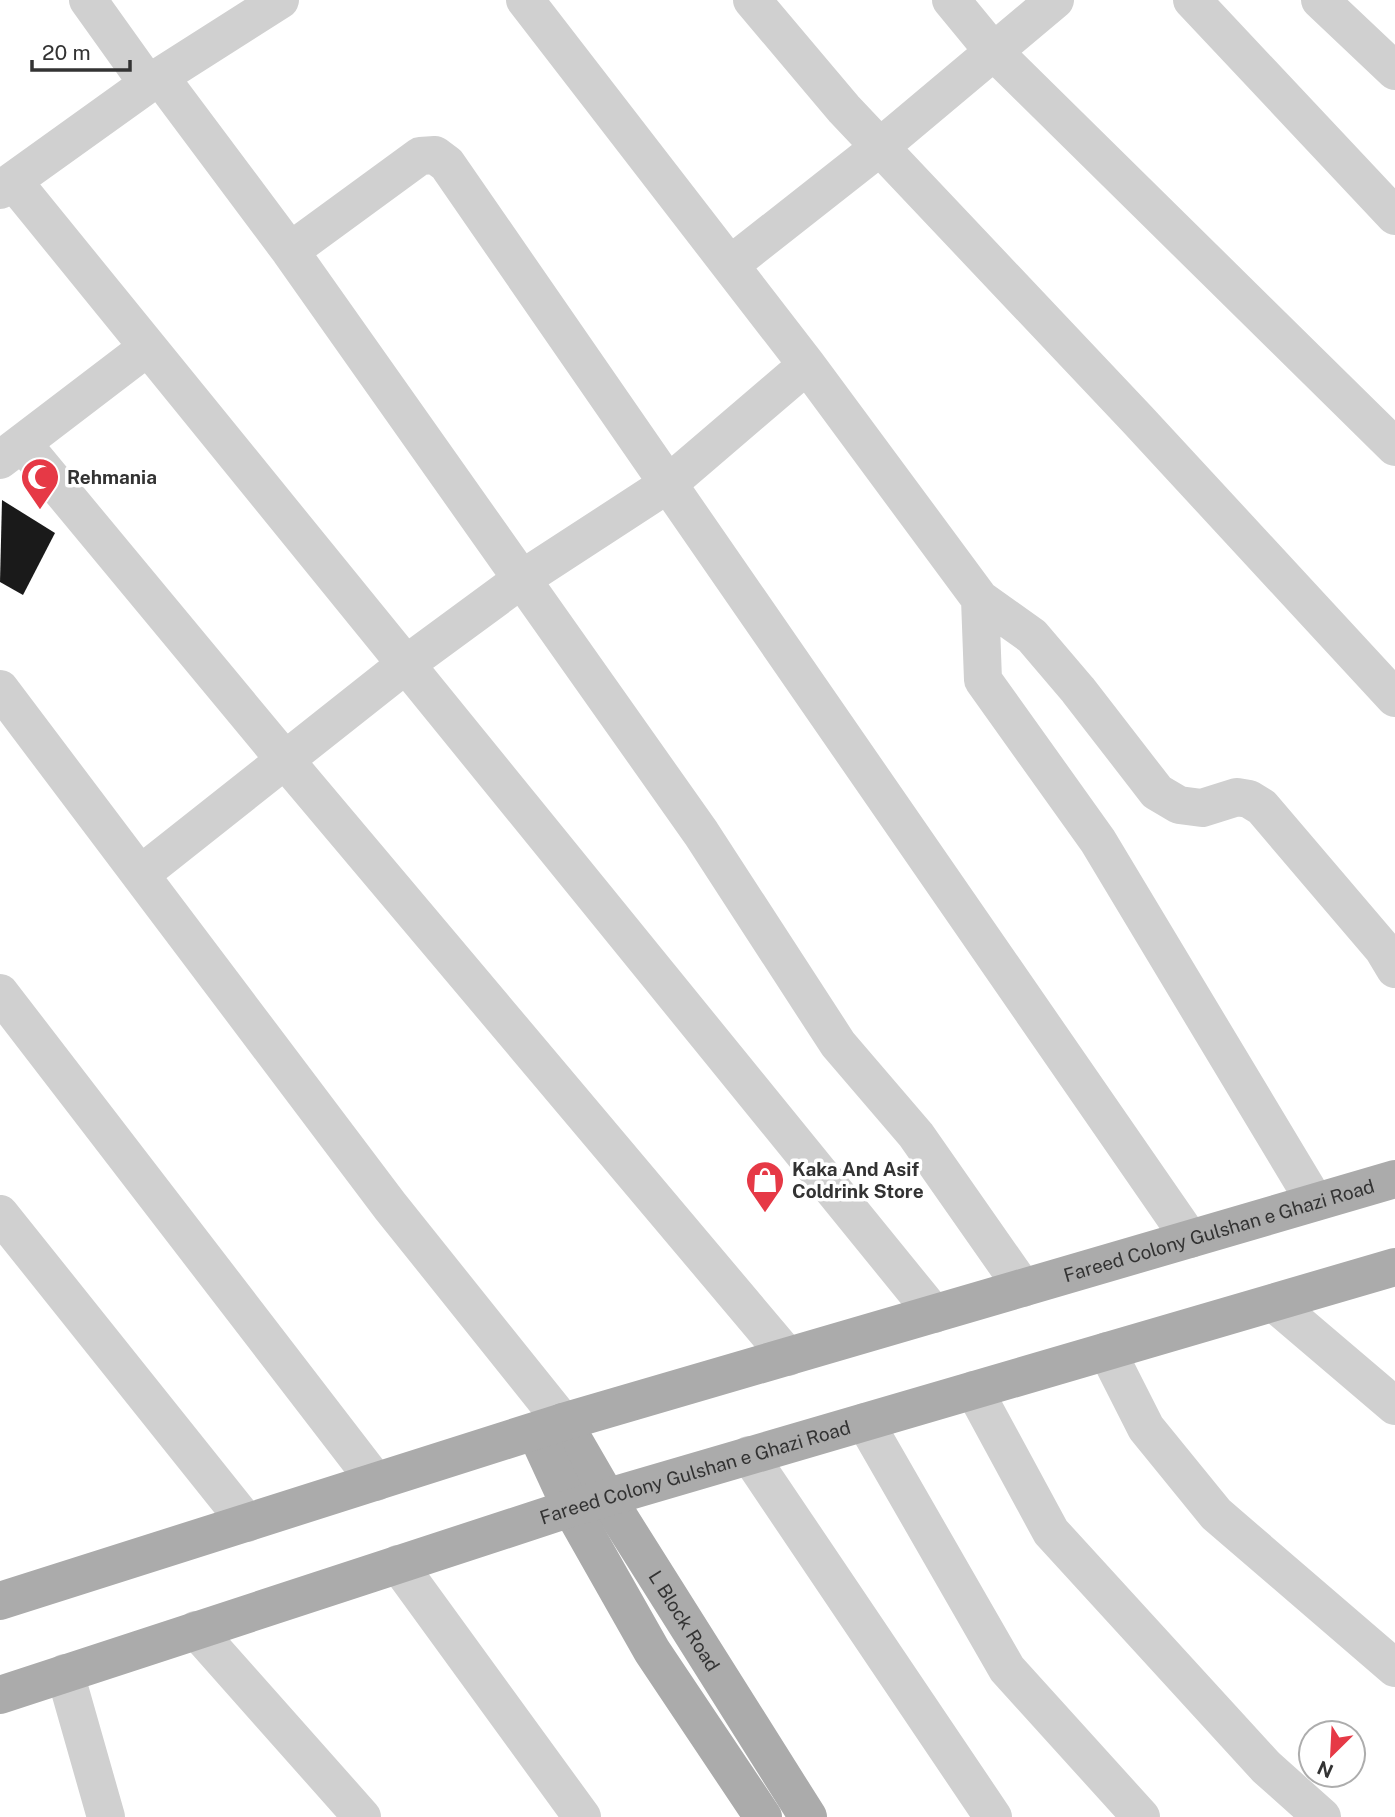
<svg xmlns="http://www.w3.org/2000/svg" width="1395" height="1817" font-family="'Public Sans',sans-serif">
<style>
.building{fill:#1a1a1a}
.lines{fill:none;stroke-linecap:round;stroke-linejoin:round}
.minor{stroke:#d0d0d0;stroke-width:38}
.major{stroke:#ababab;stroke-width:38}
.labels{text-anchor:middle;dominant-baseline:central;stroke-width:7;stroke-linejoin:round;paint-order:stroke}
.poi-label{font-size:19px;font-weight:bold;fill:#333;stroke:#fff;text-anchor:start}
.street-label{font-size:19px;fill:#333;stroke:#fff}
</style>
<rect width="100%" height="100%" fill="#fff"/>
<path class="building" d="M2,500L55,533L23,595L0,582Z"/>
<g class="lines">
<path class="minor" d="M88,0L148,84
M525,0L807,365L980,599
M752,0L844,109L1138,420L1395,698
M951,0L993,51L1395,447
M1192,0L1395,216
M1320,0L1395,71
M160,77L290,251L701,833L838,1044L916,1135L1023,1288
M13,181L934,1314
M0,190L148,84L280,0
M290,251L420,156L435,155L447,164L1190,1239
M730,265L880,147L1055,0
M22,443L285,760L788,1357
M0,460L148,347
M0,689L390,1206L563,1422
M141,874L405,665L522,579L668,484L807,365
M0,993L376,1482
M1315,1202L1098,841L983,680L980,599L1032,636L1078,690L1157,792L1179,805L1202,808L1237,797L1249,799L1262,807L1383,949L1395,969
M0,1214L247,1523
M1274,1303L1395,1406
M1107,1351L1146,1428L1216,1514L1395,1668
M974,1390L1051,1532L1266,1767L1322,1817
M865,1422L1007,1669L1141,1817
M749,1455L993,1817
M398,1564L582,1817
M196,1630L362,1817
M65,1673L106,1817"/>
<g class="major">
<path id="s1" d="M563,1422L607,1498L808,1817"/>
<path d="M536,1432L571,1508L652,1651L763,1817"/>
<path id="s2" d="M0,1601L563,1422L1395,1179"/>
<path id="s3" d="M0,1695L571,1508L1395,1267"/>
</g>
</g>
<defs>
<symbol id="mosque-pin" viewBox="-11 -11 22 30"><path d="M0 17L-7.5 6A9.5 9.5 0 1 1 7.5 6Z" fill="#e63946" stroke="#fff"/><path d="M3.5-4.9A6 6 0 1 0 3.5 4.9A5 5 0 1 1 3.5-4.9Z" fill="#fff"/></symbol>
<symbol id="shop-pin" viewBox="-11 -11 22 30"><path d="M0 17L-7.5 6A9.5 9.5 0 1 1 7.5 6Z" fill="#e63946" stroke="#fff"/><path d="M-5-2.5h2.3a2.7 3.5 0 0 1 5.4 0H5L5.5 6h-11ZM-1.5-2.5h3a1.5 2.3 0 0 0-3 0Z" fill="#fff"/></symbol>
</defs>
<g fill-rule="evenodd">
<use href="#mosque-pin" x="18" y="455" width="44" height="60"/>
<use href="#shop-pin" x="743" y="1158" width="44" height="60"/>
</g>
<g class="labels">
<g class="poi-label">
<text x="67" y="477">Rehmania</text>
<text x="792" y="1169">Kaka And Asif<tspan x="792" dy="22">Coldrink Store</tspan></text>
</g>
<g class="street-label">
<text stroke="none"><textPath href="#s2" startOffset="1274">Fareed Colony Gulshan e Ghazi Road</textPath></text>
<text stroke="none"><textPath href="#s3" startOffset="730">Fareed Colony Gulshan e Ghazi Road</textPath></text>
<text stroke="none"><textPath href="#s1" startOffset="233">L Block Road</textPath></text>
</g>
</g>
<g transform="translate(1332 1754) rotate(204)"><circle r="33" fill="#ffffff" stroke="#adadad" stroke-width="2"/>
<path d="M0-5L12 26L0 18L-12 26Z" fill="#e63946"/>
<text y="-10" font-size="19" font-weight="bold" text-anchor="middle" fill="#333333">N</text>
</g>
<path d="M32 60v10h98v-10" fill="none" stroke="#333333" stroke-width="3.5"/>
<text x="42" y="60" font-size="21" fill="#333333" stroke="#ffffff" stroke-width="5" paint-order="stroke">20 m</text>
</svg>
